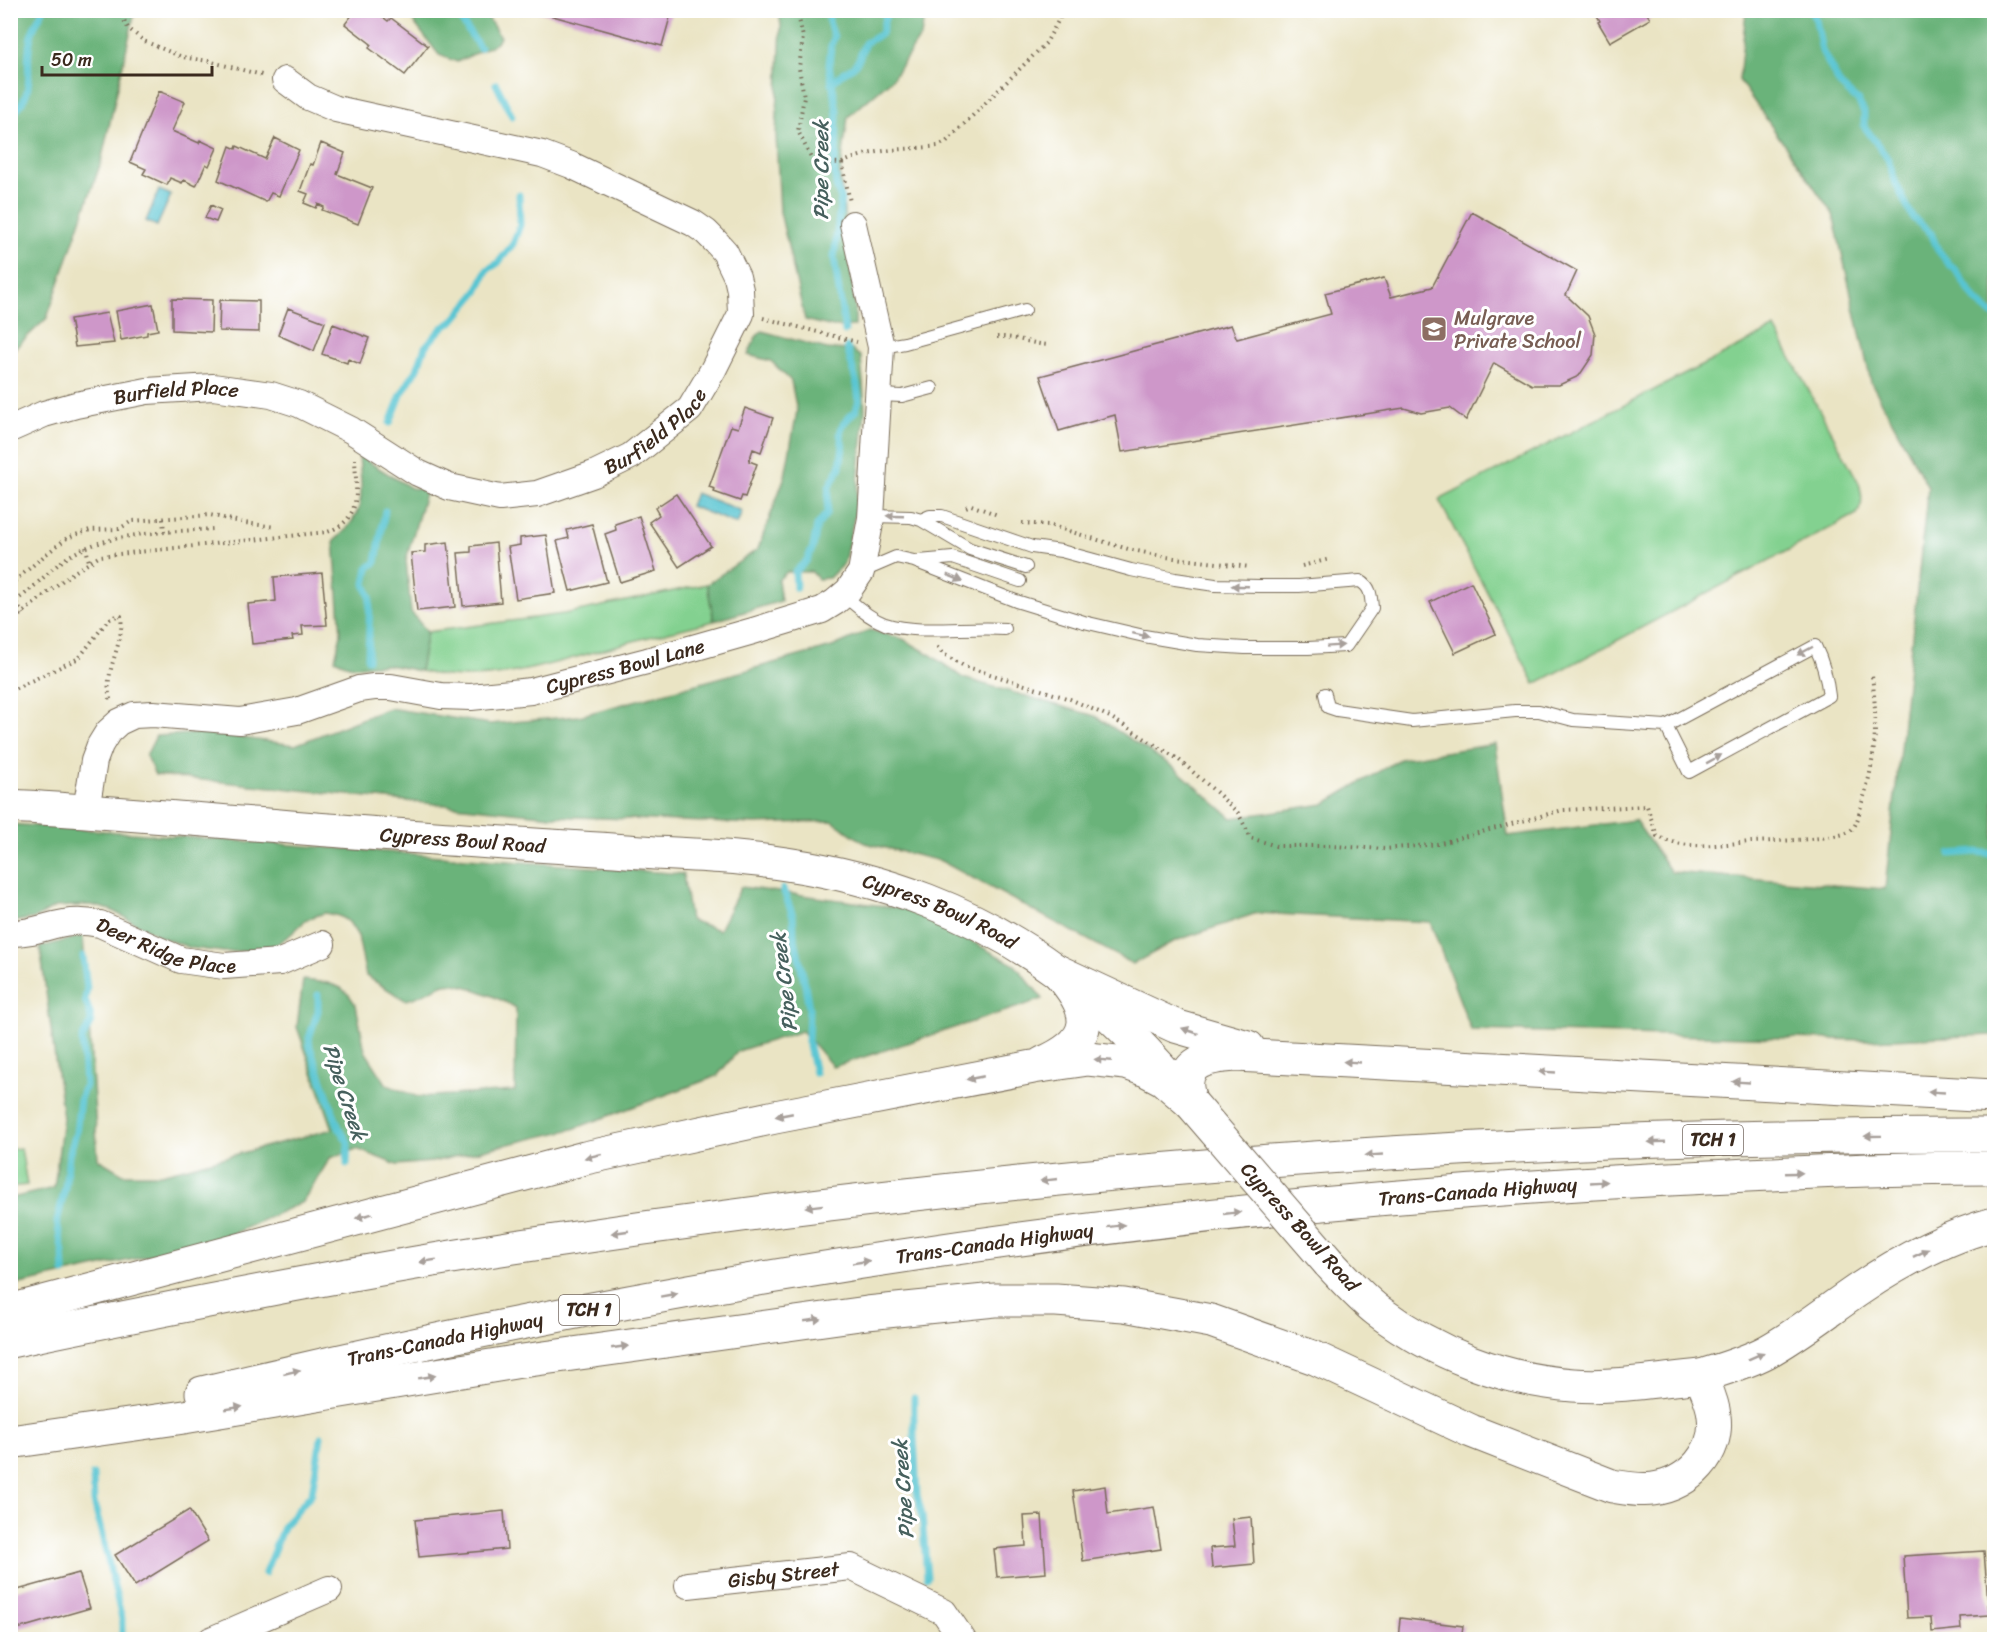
<svg xmlns="http://www.w3.org/2000/svg" width="2005" height="1650" font-family="Sriracha,sans-serif">
<style>
.green{fill:#83d190;stroke:#5f7e57;stroke-width:1.5}
.forest{fill:#6ab37a;stroke:#526e4c;stroke-width:1.5}
.water{fill:#59c5d2;stroke:#4a7878;stroke-width:1.5}
.lines{fill:none;stroke-linecap:round;stroke-linejoin:round}
.stream{stroke:#59c5d2;stroke-width:7}
.building{fill:#ce97c9}
.lane-casing{stroke:#786b58;stroke-width:14}
.street-casing{stroke:#786b58;stroke-width:28}
.secondary-casing{stroke:#786b58;stroke-width:35}
.highway-casing{stroke:#786b58;stroke-width:35}
.path{stroke:#786b58;stroke-width:4;stroke-dasharray:1.5 4.5;stroke-linecap:butt}
.lane{stroke:#fff;stroke-width:12}
.street{stroke:#fff;stroke-width:26}
.secondary{stroke:#fff;stroke-width:33}
.highway{stroke:#fff;stroke-width:33}
.secondary-bridge-casing{stroke:#786b58;stroke-width:35;stroke-linecap:butt}
.secondary-bridge{stroke:#fff;stroke-width:33}
.oneway{fill:#a79f9a}
.labels{text-anchor:middle;dominant-baseline:central;stroke-width:6;stroke-linejoin:round;paint-order:stroke}
.shield{fill:#fff;stroke:#766a62;stroke-width:1.5}
.shield-label{font-size:18px;font-weight:bold;fill:#3b2a1e}
.education-label{font-size:20px;fill:#785e54;stroke:#fff;text-anchor:start}
.street-label{font-size:20px;fill:#3b2a1e;stroke:#fff}
.water-label{font-size:21px;font-style:italic;fill:#46605d;stroke:#fff}
</style>
<rect width="100%" height="100%" fill="#fff"/>
<filter id="ink" filterUnits="userSpaceOnUse"><feTurbulence type="fractalNoise" baseFrequency=".0167" numOctaves="2"/><feDisplacementMap in="SourceGraphic" scale="12" xChannelSelector="R" yChannelSelector="G"/><feConvolveMatrix kernelMatrix="1 2 1 2 8 2 1 2 1" color-interpolation-filters="sRGB"/></filter>
<filter id="wash" filterUnits="userSpaceOnUse"><feTurbulence type="fractalNoise" baseFrequency=".008" numOctaves="4" result="noise"/><feDisplacementMap in="SourceGraphic" scale="24" xChannelSelector="R" yChannelSelector="G"/><feGaussianBlur stdDeviation="1.35" result="paint"/><feColorMatrix in="noise" values="0 0 0 0 0 0 0 0 0 0 0 0 0 0 0 0 0 1.4 0 .05"/><feComposite in="paint" operator="in"/></filter>
<g filter="url(#wash)">
<rect width="100%" height="100%" fill="#eae4c4"/>
<path class="green" d="M1775,328L1859,483C1862,495 1864,504 1857,514L1535,684L1439,500Z
M707,584L714,621C682,629 651,636 619,645C558,662 483,689 420,671L427,632L564,614Z
M21,1148L27,1185L11,1187V1149Z"/>
<path class="forest" d="M11,10L135,11L101,162L47,318L11,352Z
M405,11H484L500,37L497,43L457,62L439,55Z
M779,11H925L921,36L892,79L848,117L840,175L855,309V326L833,327L805,320L780,212L776,136L781,26Z
M1746,11H1994V1035L1866,1040L1471,1030L1430,922L1257,913L1175,941L1133,964L941,861L865,843L832,821L756,824L551,816L155,775L146,756L156,736L206,733L295,745L389,708L490,724L579,716L832,647L870,630L903,639L931,655L963,678L1095,716L1175,768L1232,818L1324,804L1400,759L1495,744L1508,836L1635,820L1671,872L1885,889L1928,487L1871,382L1833,214L1739,80Z
M762,331L827,349L852,350L861,357L865,410L855,513L844,563L829,578L818,579L812,572H787L778,580L781,601L714,621L707,584L758,549L785,476L797,411L791,381L771,361L748,355L756,337Z
M359,456L411,488L426,490L406,560L411,612L427,632L420,671C409,669 397,666 386,665C363,663 358,672 335,659L341,634L334,541C367,513 362,495 359,456Z
M10,824L683,874L690,920L719,930L741,887L914,910L1015,965L1043,999L833,1067L802,1031L738,1051L717,1076L573,1129L432,1162L397,1165L357,1149L330,1158L303,1202L216,1241L11,1286V1198L54,1188L63,1118L40,947L83,936L98,1159L123,1174H161L333,1129L297,1027L303,980L328,983L341,988L349,995L356,1005L365,1051L387,1085L418,1097L515,1091L516,1008C503,1000 459,980 445,984C430,989 422,997 405,1000L366,976L358,936L349,922L339,916L325,913L315,916L305,921L290,935L274,946L249,951L224,952L191,948L163,938L111,910L91,905L55,907L36,918L11,922Z"/>
<path class="water" d="M159,190L171,195L157,226L146,221Z
M695,493L742,511L737,524L690,506Z"/>
<g class="lines">
<path class="stream" d="M454,10L480,48
M829,10V22L834,37L831,46L829,65L837,111L836,154L834,165L836,186L841,199L834,258L845,331
M1810,10L1816,20L1822,51L1840,85L1858,101L1864,112V126L1888,159L1896,184L1913,218L1931,233L1938,250L1949,264L1955,269L1977,302L1994,315
M496,84L512,116
M831,84L843,73L853,67L859,59L865,43L881,34L887,10
M10,117C39,89 24,75 30,41C31,30 38,21 43,10
M390,423L401,395L418,367L425,347L442,328L452,322L477,292L487,270L498,263L513,244L520,225L519,195
M796,588L795,572L807,560L813,547L817,526L827,513L829,487L840,467L843,447L840,433L843,424L856,410L859,400L857,385L847,347
M368,659L370,597L365,584L368,568L376,562L385,511
M1950,854L1976,852L1994,854
M783,889L793,916L794,935L805,985L809,1008L808,1042L815,1073
M318,995V1011L309,1038L310,1047L339,1128L348,1142L347,1164
M64,1272L63,1253L57,1222L65,1188L69,1155L76,1133L80,1099L85,1085L82,1039L91,1022L90,1013L85,1000L87,988L83,956
M914,1398V1435L917,1495L922,1515L927,1577
M93,1475L94,1502L122,1619V1640
M265,1573L283,1527L312,1493L321,1437
M915,1640L918,1635"/>
</g>
<g id="blocks">
<path class="building" d="M356,10H373L388,21L391,18L428,46L405,75L369,48L371,44L345,24Z
M531,10H672L662,46Z
M1594,10H1645L1650,19L1610,42L1598,22L1600,21Z
M159,91L185,102L172,131L199,143L200,140L217,148L209,166L206,164L196,186L184,180L182,183L170,178L167,185L143,174L146,169L130,162Z
M275,138L299,150L279,196L271,193L266,202L218,180L230,146L236,149L237,146L265,159Z
M321,143L345,153L337,174L372,188L358,224L322,210L324,207L318,204L316,208L304,203L308,194L300,191L310,164L313,165Z
M211,205L221,210L216,222L205,218Z
M1472,212L1577,271L1566,295L1588,316L1595,334L1593,355L1579,376L1559,385H1532L1494,363L1466,420L1450,408L1421,413L1404,408L1122,452L1115,415L1059,431L1040,376L1231,325L1237,339L1331,314L1325,293L1384,278L1391,297L1432,287Z
M172,299L212,300L211,332L172,330Z
M220,300L259,301V332L219,331Z
M153,304L158,330L147,332V335L121,340L116,311Z
M288,308L325,322L314,351L278,335Z
M107,313L114,343L75,347L70,319Z
M333,324L369,338L360,364L348,359L347,363L322,354Z
M745,408L773,418L761,452L753,449L749,461L757,464L745,497L742,496L740,501L714,492L715,489L709,487L731,426L738,428Z
M676,494L711,546L679,567L649,522L659,515L655,508Z
M639,516L656,571L620,582L605,534L616,530L615,524Z
M592,524L607,582L570,591L557,541L569,538L567,530Z
M546,535L555,593L516,599L508,547L520,545V538Z
M448,542L455,607L417,611L411,553L425,552V545Z
M496,543L501,602L463,606L458,553L471,552V546Z
M322,573L327,625L302,626L303,635L292,636L293,640L252,644L248,604L276,601L274,577Z
M1471,582L1496,634L1455,653L1430,602Z
M1105,1486L1108,1514L1154,1507L1161,1549L1083,1561L1073,1491Z
M189,1510L208,1541L135,1586L115,1555Z
M504,1511L507,1549L419,1557L415,1520Z
M1042,1515L1046,1573L997,1577L994,1549L1026,1546L1024,1516Z
M1251,1517L1254,1564L1212,1568L1210,1548L1235,1546L1232,1519Z
M1984,1551L1989,1615L1960,1617L1961,1629L1932,1632L1931,1617L1907,1618L1903,1556Z
M79,1573L90,1608L17,1629L10,1607V1592Z
M1400,1618L1463,1626L1461,1640H1398Z"/>
</g>
</g>
<g filter="url(#ink)">
<use href="#blocks" fill-opacity="0" stroke="#786b58" stroke-width="1.5"/>
<g class="lines">
<defs>
<path id="lane" d="M881,347L905,343L1025,310
M879,395L902,396L932,388
M871,516L911,517L921,520L970,549L1026,567
M919,561L953,558L1020,581
M861,572L896,557L914,561L1016,601L1084,622L1144,636L1197,645L1245,648H1308L1346,646L1372,608C1371,596 1371,587 1360,581L1299,586H1259L1215,585L1175,579L1131,570L1061,551L1032,547L942,516H930L921,520
M843,595C857,606 869,618 885,624C919,635 968,626 1005,629
M1325,694L1328,707L1337,710L1412,721L1515,711H1539L1573,720L1666,726L1815,646C1823,662 1827,678 1829,696L1689,772L1666,726"/>
<g id="street">
<path id="s1" d="M10,429L44,414L76,405L147,391L213,387L271,395L299,404L351,430L418,473L449,487L500,498L537,494L594,474L631,456L690,409L713,370L741,314L740,290L737,277L725,252L716,242L706,232L693,223L571,165L542,154L336,109L308,97L285,80"/>
<path id="s2" d="M86,810L94,761L100,745L108,732L119,722L134,715L153,714L240,721L297,711L359,689L374,687H391L441,696L471,697L531,691L647,661L753,631L822,610L835,602L848,591L861,572L871,518L881,347L853,224"/>
<path id="s3" d="M10,933C32,934 50,924 71,922C81,921 90,922 100,924L181,960L224,966L280,962L322,944"/>
<path id="s4" d="M688,1585L851,1567L944,1612L963,1640"/>
<path d="M211,1640L329,1589"/>
</g>
<g id="secondary">
<path id="s5" d="M10,806C161,815 312,830 463,840C527,845 591,848 655,853C699,855 742,857 786,864C882,878 976,912 1055,970C1100,1002 1140,1044 1176,1085"/>
<path d="M1329,1263C1345,1280 1360,1297 1378,1311C1434,1353 1503,1380 1573,1385C1616,1388 1659,1380 1701,1376"/>
</g>
<g id="highway">
<path d="M1057,971L1175,1026L1248,1047"/>
<path d="M1043,1063C1097,1039 1093,1012 1058,972"/>
<path d="M1191,1103C1176,1063 1203,1057 1236,1055L1994,1096"/>
<path d="M10,1311L585,1158L775,1117L1033,1067L1088,1059L1126,1063L1146,1070L1163,1079L1191,1103"/>
<path d="M10,1341C178,1306 345,1273 514,1247C1003,1172 1500,1134 1994,1135"/>
<path id="s6" d="M202,1393C677,1279 1162,1205 1649,1180C1764,1174 1879,1168 1994,1168"/>
<path d="M10,1442L184,1417L515,1362L867,1313L995,1300H1056L1124,1305L1211,1321L1315,1358L1471,1431L1612,1486C1625,1488 1639,1491 1653,1489C1689,1484 1719,1453 1714,1416C1713,1402 1706,1389 1701,1376C1723,1369 1745,1363 1766,1352C1799,1334 1827,1311 1858,1290C1899,1262 1946,1237 1994,1224"/>
</g>
</defs>
<use href="#lane" class="lane-casing"/>
<use href="#street" class="street-casing"/>
<use href="#secondary" class="secondary-casing"/>
<use href="#highway" class="highway-casing"/>
<path class="path" d="M119,10L128,28L144,41L182,57L208,61L262,75
M797,10L803,37L799,68L804,97L798,131L813,162L842,163L850,202
M842,163C872,148 906,150 938,146L946,142L1046,43L1064,10
M763,318L857,342
M997,337C1015,336 1031,344 1049,345
M966,507L971,505L998,515
M163,519L164,533
M1022,523L1049,525L1128,549L1166,557L1250,567
M86,547L89,562
M1302,566L1330,559
M10,585L45,555L67,538L90,530L119,529L132,521L210,515L245,523L275,527
M10,593L23,614
M10,604C31,593 48,570 68,557C106,532 169,532 213,529
M10,623L68,576L100,556L327,532C363,520 356,490 355,459
M937,647L942,653L964,666L1070,699L1110,717L1178,759L1216,792L1238,813L1251,838L1276,846H1332L1385,849L1437,844L1563,810L1647,806L1657,836C1683,851 1722,844 1751,842C1769,841 1839,840 1850,831C1857,826 1859,814 1861,806C1876,761 1878,723 1872,676
M10,691L79,658L108,620L119,615L121,616C125,645 101,673 111,702"/>
<use href="#lane" class="lane"/>
<use href="#street" class="street"/>
<use href="#secondary" class="secondary"/>
<use href="#highway" class="highway"/>
<defs>
<path id="secondary-bridge" d="M1191,1103L1329,1263"/>
</defs>
<use href="#secondary-bridge" class="secondary-bridge-casing"/>
<use href="#secondary-bridge" class="secondary-bridge"/>
</g>
<defs><path id="oneway-solid" d="M-6-.8H1V-3.2L6.5 0L1 3.2V.8H-6Z" transform="scale(1.5)"/></defs>
<g class="oneway">
<use href="#oneway-solid" transform="translate(895 516) rotate(-178)"/>
<use href="#oneway-solid" transform="translate(955 578) rotate(22)"/>
<use href="#oneway-solid" transform="translate(1240 586) rotate(-178)"/>
<use href="#oneway-solid" transform="translate(1141 635) rotate(12)"/>
<use href="#oneway-solid" transform="translate(1335 646) rotate(-4)"/>
<use href="#oneway-solid" transform="translate(1805 651) rotate(152)"/>
<use href="#oneway-solid" transform="translate(1714 759) rotate(-29)"/>
<use href="#oneway-solid" transform="translate(1190 1031) rotate(-161)"/>
<use href="#oneway-solid" transform="translate(1103 1060) rotate(-175)"/>
<use href="#oneway-solid" transform="translate(1352 1062) rotate(-177)"/>
<use href="#oneway-solid" transform="translate(1547 1072) rotate(-177)"/>
<use href="#oneway-solid" transform="translate(975 1078) rotate(169)"/>
<use href="#oneway-solid" transform="translate(1741 1082) rotate(-177)"/>
<use href="#oneway-solid" transform="translate(1936 1092) rotate(-177)"/>
<use href="#oneway-solid" transform="translate(784 1115) rotate(169)"/>
<use href="#oneway-solid" transform="translate(1873 1136) rotate(179)"/>
<use href="#oneway-solid" transform="translate(1657 1142) rotate(178)"/>
<use href="#oneway-solid" transform="translate(1374 1155) rotate(177)"/>
<use href="#oneway-solid" transform="translate(593 1156) rotate(167)"/>
<use href="#oneway-solid" transform="translate(1794 1173) rotate(-2)"/>
<use href="#oneway-solid" transform="translate(1049 1180) rotate(174)"/>
<use href="#oneway-solid" transform="translate(1599 1182) rotate(-3)"/>
<use href="#oneway-solid" transform="translate(814 1206) rotate(173)"/>
<use href="#oneway-solid" transform="translate(1232 1213) rotate(-6)"/>
<use href="#oneway-solid" transform="translate(364 1216) rotate(165)"/>
<use href="#oneway-solid" transform="translate(1116 1226) rotate(-7)"/>
<use href="#oneway-solid" transform="translate(620 1232) rotate(172)"/>
<use href="#oneway-solid" transform="translate(1921 1253) rotate(-26)"/>
<use href="#oneway-solid" transform="translate(428 1261) rotate(171)"/>
<use href="#oneway-solid" transform="translate(861 1262) rotate(-9)"/>
<use href="#oneway-solid" transform="translate(669 1295) rotate(-10)"/>
<use href="#oneway-solid" transform="translate(813 1320) rotate(-8)"/>
<use href="#oneway-solid" transform="translate(620 1347) rotate(-8)"/>
<use href="#oneway-solid" transform="translate(1756 1356) rotate(-24)"/>
<use href="#oneway-solid" transform="translate(292 1372) rotate(-13)"/>
<use href="#oneway-solid" transform="translate(427 1377) rotate(-9)"/>
<use href="#oneway-solid" transform="translate(234 1408) rotate(-9)"/>
</g>
</g>
<defs>
<symbol id="school-square" viewBox="-11 -11 22 22"><rect x="-9" y="-9" width="18" height="18" rx="4" fill="#8d6e63" stroke="#fff"/><path d="M0-5L7-2L0 1L-7-2ZM-4 1L0 2.5L4 1V4Q0 6-4 4Z" fill="#fff"/></symbol>
</defs>
<g fill-rule="evenodd">
<use href="#school-square" x="1419" y="314" width="30" height="30"/>
</g>
<g class="labels">
<g class="shield">
<rect x="1683" y="1125" width="60" height="30" rx="4.5"/>
<rect x="559" y="1295" width="60" height="30" rx="4.5"/>
</g>
<g class="shield-label">
<text x="1713" y="1140">TCH 1</text>
<text x="589" y="1310">TCH 1</text>
</g>
<g class="education-label">
<text x="1454" y="318">Mulgrave<tspan x="1454" dy="23">Private School</tspan></text>
</g>
<g class="street-label">
<text stroke="none"><textPath href="#s1" startOffset="172">Burfield Place</textPath></text>
<text stroke="none"><textPath href="#s1" startOffset="694">Burfield Place</textPath></text>
<text stroke="none"><textPath href="#s2" startOffset="614">Cypress Bowl Lane</textPath></text>
<text stroke="none"><textPath href="#s5" startOffset="454">Cypress Bowl Road</textPath></text>
<text stroke="none"><textPath href="#s5" startOffset="940">Cypress Bowl Road</textPath></text>
<text stroke="none"><textPath href="#s3" startOffset="162">Deer Ridge Place</textPath></text>
<text stroke="none"><textPath href="#s6" startOffset="1293">Trans-Canada Highway</textPath></text>
<text transform="translate(1300 1227) rotate(48)">Cypress Bowl Road</text>
<text stroke="none"><textPath href="#s6" startOffset="807">Trans-Canada Highway</textPath></text>
<text stroke="none"><textPath href="#s6" startOffset="249">Trans-Canada Highway</textPath></text>
<text stroke="none"><textPath href="#s4" startOffset="96">Gisby Street</textPath></text>
</g>
<g class="water-label">
<text transform="translate(821 170) rotate(-90)">Pipe Creek</text>
<text transform="translate(784 982) rotate(-97)">Pipe Creek</text>
<text transform="translate(345 1092) rotate(72)">Pipe Creek</text>
<text transform="translate(903 1489) rotate(-94)">Pipe Creek</text>
</g>
</g>
<rect width="2005" height="1650" fill="none" stroke="#fff" stroke-width="36"/>
<path d="M42 66v9h170v-9" fill="none" stroke="#3b2a1e" stroke-width="3"/>
<text x="51" y="66" font-size="18" fill="#3b2a1e" stroke="#ffffff" stroke-width="4.5" paint-order="stroke">50 m</text>
</svg>
